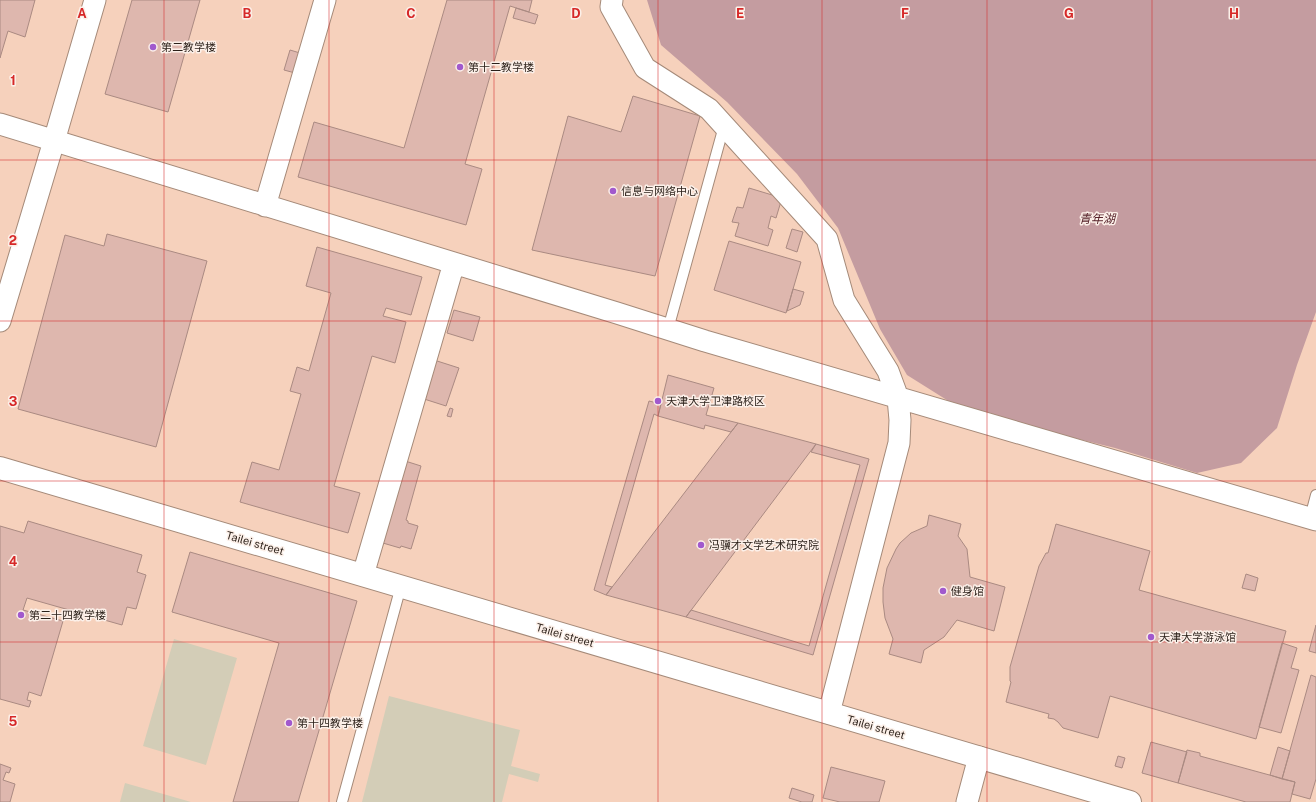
<svg xmlns="http://www.w3.org/2000/svg" width="1316" height="802" font-family="'Public Sans','Noto Sans SC',sans-serif">
<style>
.built{fill:#f6d1bc}
.green{fill:#d3cdb7}
.water{fill:#c49ca0}
.building{fill:#deb7ae;stroke:#aa8a82}
.lines{fill:none;stroke-linecap:round;stroke-linejoin:round}
.lane-casing{stroke:#a58a79;stroke-width:12}
.street-casing{stroke:#a58a79;stroke-width:23}
.secondary-casing{stroke:#a58a79;stroke-width:24}
.lane{stroke:#fff;stroke-width:10}
.street{stroke:#fff;stroke-width:21}
.secondary{stroke:#fff;stroke-width:22}
.grid{fill:none;stroke:#d62828;stroke-width:1;stroke-opacity:0.55}
.poi-dot{fill:#a159cd;stroke:#fcf0e9;stroke-width:1.5}
.labels{text-anchor:middle;dominant-baseline:central;stroke-width:3;stroke-linejoin:round;paint-order:stroke}
.poi-label{font-size:11px;fill:#2a1f18;stroke:#fcf0e9;text-anchor:start}
.street-label{font-size:11px;fill:#2a1f18;stroke:#fcf0e9}
.water-label{font-size:12px;font-style:italic;fill:#57232b;stroke:#fcf0e9}
.grid-label{font-size:13px;text-anchor:middle;font-weight:bold;fill:#d62828;stroke:#fcf0e9;stroke-width:3;stroke-linejoin:round;paint-order:stroke}
</style>
<rect width="100%" height="100%" fill="#fddfcd"/>
<path class="built" d="M0,0H1316V802H0Z"/>
<path class="green" d="M174,639L237,658L206,765L143,746Z
M389,696L520,730L511,766L540,774L538,782L509,774L502,802H362Z
M125,783L191,802H120Z"/>
<path class="water" d="M647,0H1316V312L1297,365L1277,428L1241,463L1197,473L1115,448L1001,420L950,402L907,375L880,329L838,228L797,174L727,102L661,45Z"/>
<path class="building" d="M0,0H35L25,37L8,31L0,58Z
M132,0H200L168,112L105,94Z
M447,0H532L529,12L510,6L465,164L482,169L466,225L298,177L314,122L404,148Z
M516,8L538,15L535,24L513,18Z
M290,50L300,53L295,73L284,70Z
M633,96L700,116L655,276L532,250L568,116L621,132Z
M749,188L782,198L776,218L771,216L768,228L773,230L768,246L735,236L739,223L732,222L737,207L743,208Z
M792,229L803,232L797,252L786,248Z
M107,234L207,261L156,447L18,409L65,235L104,246Z
M729,241L801,262L786,313L714,290Z
M317,247L422,277L411,315L386,308L383,316L406,322L395,363L372,356L334,486L360,493L348,533L240,502L252,462L279,470L301,394L290,391L297,367L309,371L331,293L306,286Z
M793,289L804,292L800,305L787,311Z
M454,310L480,317L473,341L447,333Z
M434,360L459,368L446,406L421,398Z
M668,375L714,388L706,415L738,423L731,432L705,425L704,429L658,416Z
M649,401L661,404L658,416L654,414L605,585L612,587L606,595L594,590Z
M450,408L453,409L451,417L447,416Z
M738,423L816,444L686,617L606,595Z
M816,444L869,459L813,655L686,617L691,610L809,646L860,465L811,452Z
M402,460L421,466L406,520L408,521V523L418,526L411,549L401,546L400,548L376,541Z
M929,515L961,524L958,536L967,549L970,577L1005,587L994,631L957,620L944,637L924,650L921,663L889,654L893,639L885,618L883,602V588L887,568L896,549L900,543L911,533L927,526Z
M28,521L142,555L137,572L146,575L136,609L127,607L122,625L27,598L23,610L63,621L41,696L29,692L27,700L31,701L29,707L0,699V526L24,533Z
M1056,524L1150,551L1139,590L1286,631L1256,739L1110,696L1098,738L1063,728L1058,722L1054,719L1048,718L1049,714L1006,702L1011,682L1010,681V667L1039,566L1046,553H1048Z
M190,552L357,601L298,802H233L279,643L172,612Z
M1246,574L1258,578L1255,591L1242,588Z
M1316,625V653L1309,651Z
M1282,643L1297,648L1291,668L1299,670L1281,733L1259,727Z
M1311,675L1316,677V779L1310,799L1292,794L1295,782L1282,779Z
M1151,742L1187,752L1178,783L1142,773Z
M1278,747L1290,751L1282,779L1270,775Z
M1187,750L1200,753V756L1295,782L1290,802H1246L1178,783Z
M1118,756L1125,758L1122,768L1115,766Z
M0,764L11,768L9,773L6,772L3,780L15,784L10,802H0Z
M831,767L885,781L879,802H840L823,798Z
M792,788L814,795L812,802H802L789,798Z"/>
<g class="lines">
<defs>
<path id="lane" d="M668,329L724,126
M1310,518L1316,495
M342,802L401,586"/>
<path id="street" d="M612,0L611,7L645,68L709,109L827,239L844,300L888,371L898,398L900,420L899,443L829,713
M0,124L617,313L705,341L1316,520
M265,206L325,0
M0,321L54,141L95,0
M363,575L454,263
M967,802L979,757"/>
<path id="secondary" d="M0,468L1130,802"/>
</defs>
<use href="#lane" class="lane-casing"/>
<use href="#street" class="street-casing"/>
<use href="#secondary" class="secondary-casing"/>
<use href="#lane" class="lane"/>
<use href="#street" class="street"/>
<use href="#secondary" class="secondary"/>
</g>
<path class="grid" d="M164,0V802M329,0V802M494,0V802M658,0V802M822,0V802M987,0V802M1152,0V802M0,160H1316M0,321H1316M0,481H1316M0,642H1316"/>
<g class="poi-dot">
<circle cx="153" cy="47" r="4"/>
<circle cx="460" cy="67" r="4"/>
<circle cx="613" cy="191" r="4"/>
<circle cx="658" cy="401" r="4"/>
<circle cx="701" cy="545" r="4"/>
<circle cx="943" cy="591" r="4"/>
<circle cx="21" cy="615" r="4"/>
<circle cx="1151" cy="637" r="4"/>
<circle cx="289" cy="723" r="4"/>
</g>
<g class="labels">
<g class="poi-label">
<text x="161" y="47">第二教学楼</text>
<text x="468" y="67">第十二教学楼</text>
<text x="621" y="191">信息与网络中心</text>
<text x="666" y="401">天津大学卫津路校区</text>
<text x="709" y="545">冯骥才文学艺术研究院</text>
<text x="951" y="591">健身馆</text>
<text x="29" y="615">第二十四教学楼</text>
<text x="1159" y="637">天津大学游泳馆</text>
<text x="297" y="723">第十四教学楼</text>
</g>
<g class="street-label">
<text transform="translate(255 543) rotate(16)">Tailei street</text>
<text transform="translate(565 635) rotate(16)">Tailei street</text>
<text transform="translate(876 727) rotate(16)">Tailei street</text>
</g>
<g class="water-label">
<text x="1097" y="219">青年湖</text>
</g>
</g>
<g class="grid-label">
<text x="82" y="18">A</text>
<text x="247" y="18">B</text>
<text x="411" y="18">C</text>
<text x="576" y="18">D</text>
<text x="740" y="18">E</text>
<text x="905" y="18">F</text>
<text x="1069" y="18">G</text>
<text x="1234" y="18">H</text>
<text x="13" y="85">1</text>
<text x="13" y="245">2</text>
<text x="13" y="406">3</text>
<text x="13" y="566">4</text>
<text x="13" y="726">5</text>
</g>
</svg>
